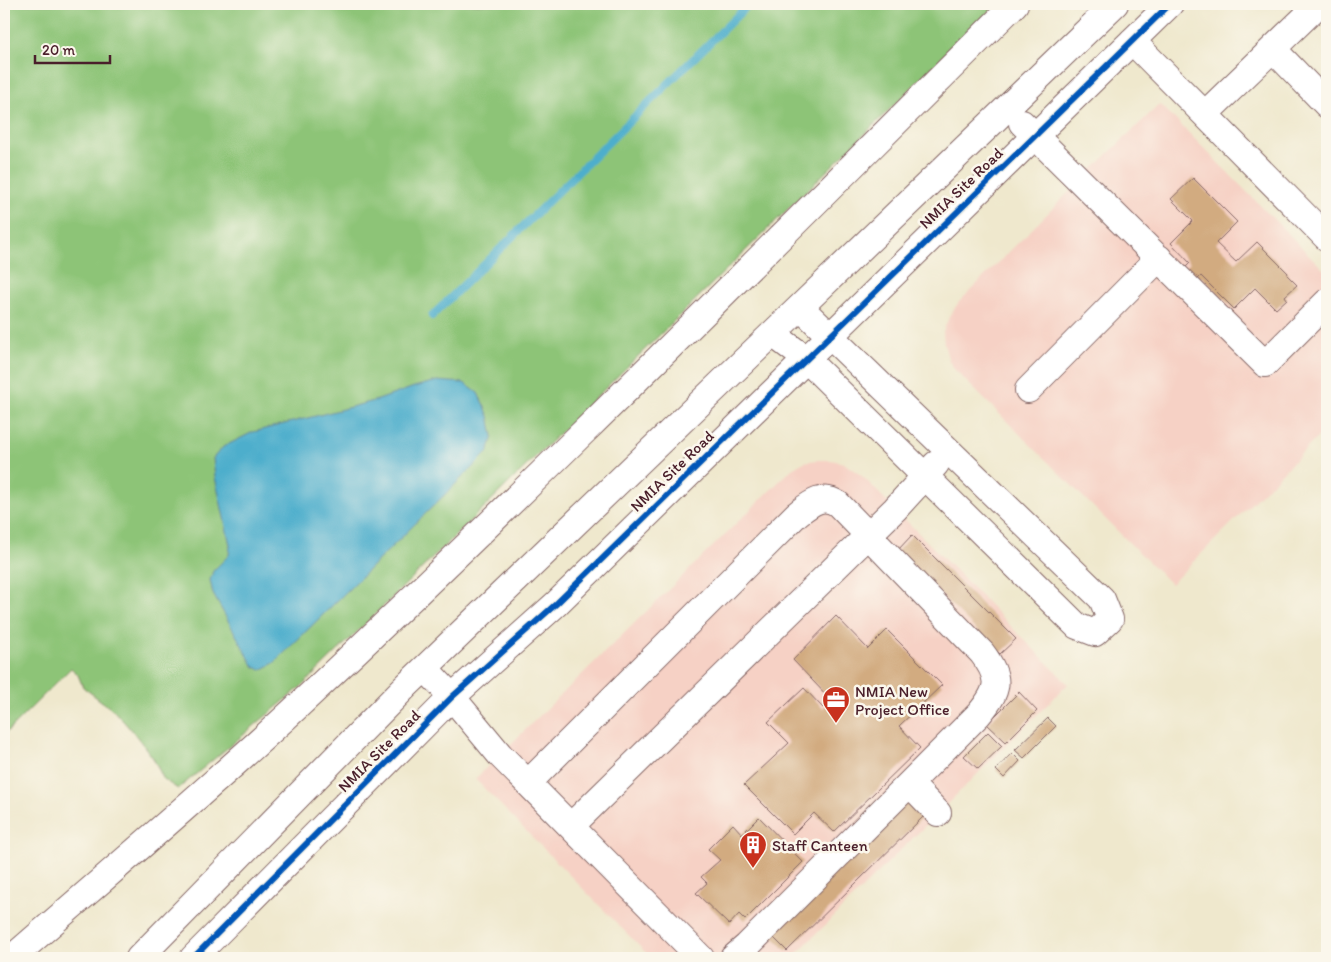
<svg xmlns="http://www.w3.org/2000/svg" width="1331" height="962" font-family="Itim,sans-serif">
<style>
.built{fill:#f6d1c5}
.green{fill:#8dc477;stroke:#6c7251}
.water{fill:#4daecc;stroke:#4c667c}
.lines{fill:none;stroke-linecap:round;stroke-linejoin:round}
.stream{stroke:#4daecc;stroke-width:8}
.building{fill:#d2ab80}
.minor-casing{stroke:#846564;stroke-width:28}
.minor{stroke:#fff;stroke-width:26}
.cycleway-casing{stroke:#fbf7ec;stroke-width:9}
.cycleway{stroke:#0057b8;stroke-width:6}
.labels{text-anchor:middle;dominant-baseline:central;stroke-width:5;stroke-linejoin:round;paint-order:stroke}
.street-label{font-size:16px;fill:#4a1f2b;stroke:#fbf7ec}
.poi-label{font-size:16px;fill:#4a1f2b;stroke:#fbf7ec;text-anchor:start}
</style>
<rect width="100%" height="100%" fill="#fbf7ec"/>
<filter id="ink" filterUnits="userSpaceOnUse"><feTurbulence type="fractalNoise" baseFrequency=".02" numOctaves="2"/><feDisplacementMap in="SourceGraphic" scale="10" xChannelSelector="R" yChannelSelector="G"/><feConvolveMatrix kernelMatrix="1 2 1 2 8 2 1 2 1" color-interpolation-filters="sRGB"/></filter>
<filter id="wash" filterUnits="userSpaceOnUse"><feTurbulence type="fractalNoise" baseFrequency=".0096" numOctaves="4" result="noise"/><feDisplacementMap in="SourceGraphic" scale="20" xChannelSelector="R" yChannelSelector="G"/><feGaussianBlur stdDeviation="1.12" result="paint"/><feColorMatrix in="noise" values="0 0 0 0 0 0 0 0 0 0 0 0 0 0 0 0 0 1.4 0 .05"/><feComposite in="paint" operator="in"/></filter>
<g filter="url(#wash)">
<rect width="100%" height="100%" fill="#efe8cd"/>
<path class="built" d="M1160,104L1327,273V428L1171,584L955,370L949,361L944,344L943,331L950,315L959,302L1081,180Z
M817,460H831L844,463L863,477L1068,684L792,958H651L475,779L792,469L804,462Z"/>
<path class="green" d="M4,4H997L302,686L178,789L164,780L153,758L134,733L114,711L83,687L78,675L71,668L4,735Z"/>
<path class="water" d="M437,381L464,383L478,393L489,416L493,436L488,452L274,663L261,670L254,667L213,594L210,580L213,571L229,555L230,545L215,477L213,458L223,447L253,432L378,400L414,387Z"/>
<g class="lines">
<path class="stream" d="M432,316L749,4"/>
</g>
<g id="blocks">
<path class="building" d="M1193,178L1237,222L1216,243L1236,262L1257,242L1288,273L1287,275L1297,285L1285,296L1287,299L1276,309L1255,288L1234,309L1201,276L1198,279L1186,267L1190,263L1171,243L1193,221L1171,199Z
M912,535L1016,639L1000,654L897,551Z
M836,616L868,649L887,630L942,685L899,726L920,748L834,832L814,813L793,834L744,785L789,743L768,722L804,688L823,708L831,700L793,660Z
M1019,692L1037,711L1006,742L987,724Z
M1048,718L1056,726L1024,758L1015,750Z
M988,732L1002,746L978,769L964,756Z
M1012,753L1020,761L1004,778L996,770Z
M910,799L925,815L787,951L771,935Z
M759,817L803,862L745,920L739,914L729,925L696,893L707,883L701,877L720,860L708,849L733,824L742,834Z"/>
</g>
</g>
<g filter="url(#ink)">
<use href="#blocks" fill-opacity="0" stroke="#846564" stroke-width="1"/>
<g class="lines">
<defs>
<path id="minor" d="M1132,41L1327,238
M1273,49L1327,105
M1205,114L1319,4
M1022,123L1265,364L1327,302
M773,334L806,359L1077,626L1095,633L1110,619L1102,599L800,307
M1028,390L1159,258
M425,668L452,697L500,755L701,958
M528,783L797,514C810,504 822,493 838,504L982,653C1002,679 999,690 979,714L747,946L733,958
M910,784L938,813
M571,826L895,509L936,464
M12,958C108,874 206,792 299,705C543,477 778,239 1015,4
M139,958L404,688L1115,4
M193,958L452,697L556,604L1170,4"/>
</defs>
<use href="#minor" class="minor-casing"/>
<use href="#minor" class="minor"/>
<defs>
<path id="cycleway" d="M193,958L452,697L556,604L1170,4"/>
</defs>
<use href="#cycleway" class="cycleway-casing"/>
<use href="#cycleway" class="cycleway"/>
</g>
</g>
<defs>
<symbol id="office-pin" viewBox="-11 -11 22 30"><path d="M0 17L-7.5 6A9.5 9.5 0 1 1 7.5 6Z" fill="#c8321e" stroke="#fbf7ec"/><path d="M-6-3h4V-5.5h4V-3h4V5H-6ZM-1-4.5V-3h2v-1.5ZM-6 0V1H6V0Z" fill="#fff"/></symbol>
<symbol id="building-pin" viewBox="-11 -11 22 30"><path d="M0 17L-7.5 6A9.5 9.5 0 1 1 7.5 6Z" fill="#c8321e" stroke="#fbf7ec"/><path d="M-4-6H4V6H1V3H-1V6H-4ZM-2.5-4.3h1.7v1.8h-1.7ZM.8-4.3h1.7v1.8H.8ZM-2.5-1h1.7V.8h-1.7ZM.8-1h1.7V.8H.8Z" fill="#fff"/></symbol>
</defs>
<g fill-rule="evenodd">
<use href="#office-pin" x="820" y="684" width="32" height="43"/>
<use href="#building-pin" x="737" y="829" width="32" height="43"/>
</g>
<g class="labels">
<g class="street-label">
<text transform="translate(961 188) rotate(-44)">NMIA Site Road</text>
<text transform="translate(672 471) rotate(-44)">NMIA Site Road</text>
<text transform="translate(379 751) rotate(-45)">NMIA Site Road</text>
</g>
<g class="poi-label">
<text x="855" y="691">NMIA New<tspan x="855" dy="18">Project Office</tspan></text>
<text x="772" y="845">Staff Canteen</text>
</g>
</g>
<rect width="1331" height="962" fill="none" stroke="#fbf7ec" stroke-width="20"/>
<path d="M35 55v8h75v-8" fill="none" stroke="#4a1f2b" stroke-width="2.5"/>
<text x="42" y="55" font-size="15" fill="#4a1f2b" stroke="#fbf7ec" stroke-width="4" paint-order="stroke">20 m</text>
</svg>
